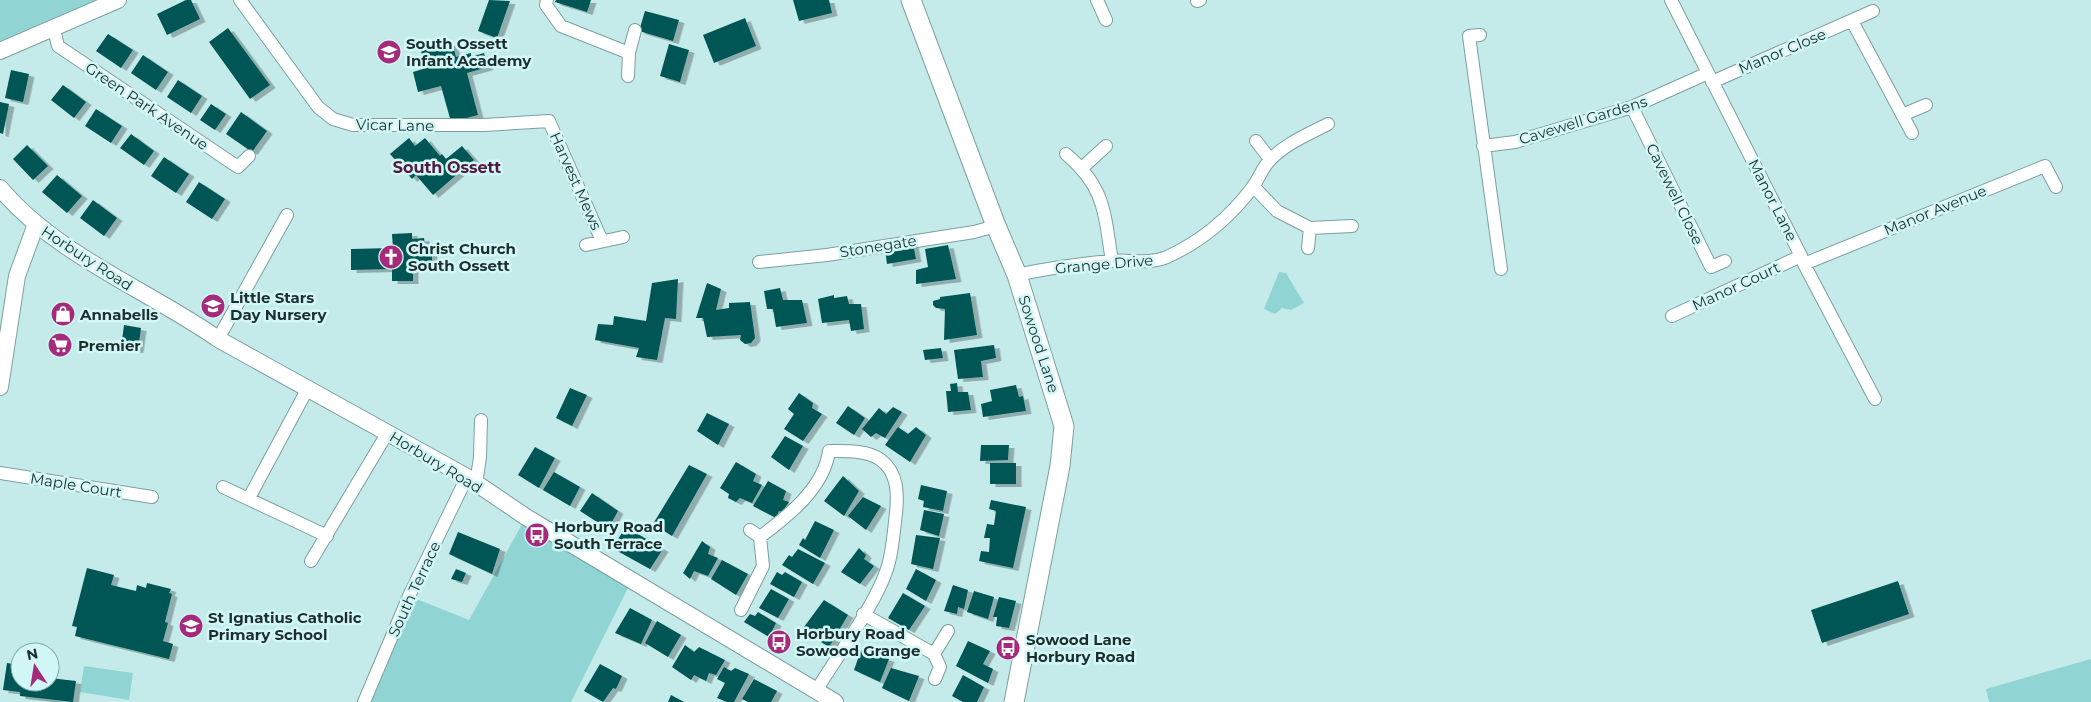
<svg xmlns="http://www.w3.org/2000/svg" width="2091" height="702" font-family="Montserrat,sans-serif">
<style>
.green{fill:#90d5d4}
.building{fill:#045555;filter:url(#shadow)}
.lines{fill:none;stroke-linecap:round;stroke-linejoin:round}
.minor-casing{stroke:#7ba09f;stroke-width:14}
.tertiary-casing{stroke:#7ba09f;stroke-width:18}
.secondary-casing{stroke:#7ba09f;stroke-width:21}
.minor{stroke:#fff;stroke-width:12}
.tertiary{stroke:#fff;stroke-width:16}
.secondary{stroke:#fff;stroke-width:19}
.labels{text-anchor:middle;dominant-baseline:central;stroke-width:5;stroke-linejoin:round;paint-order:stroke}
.poi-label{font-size:15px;font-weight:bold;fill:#1e2d2d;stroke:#d1f8f7;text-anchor:start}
.street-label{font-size:15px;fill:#1e2d2d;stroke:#d1f8f7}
.neighbourhood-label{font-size:16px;font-weight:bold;fill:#55193f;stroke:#d1f8f7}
</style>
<defs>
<filter id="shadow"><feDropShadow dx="5.5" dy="3" stdDeviation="0" flood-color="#0004"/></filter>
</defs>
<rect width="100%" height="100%" fill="#c4ebea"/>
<path class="green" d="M0,0H118L0,51Z
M1279,272L1286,273L1304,303L1291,310L1282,308L1275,314L1264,309Z
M526,517L632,580L571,702H364L409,596L469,620Z
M2091,659V702H1989L1986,689Z
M84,666L133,673L129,700L80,692Z"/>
<path class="building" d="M186,0H191L200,19L167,35L157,14Z
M489,0L510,1L497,38L478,31Z
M556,0H591L587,12L555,2Z
M793,0H829L832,13L799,21Z
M645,11L679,20L673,41L639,31Z
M745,18L756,46L714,63L703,35Z
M228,28L270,85L250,99L209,42Z
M108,34L133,50L121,68L96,51Z
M452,42L456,57L471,53V57L484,53L488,67L467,73L478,115L451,122L441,86L418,92L413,72L426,68L421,51Z
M669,44L689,50L680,82L660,76Z
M143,55L168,72L156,90L131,73Z
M11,70L29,74L23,102L5,98Z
M178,80L202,96L191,113L167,97Z
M63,85L86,102L74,118L51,100Z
M0,102L9,104L3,134L0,133Z
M211,104L226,114L215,130L200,120Z
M96,109L122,126L111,143L85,126Z
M241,112L267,131L252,152L226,134Z
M131,134L154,151L144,165L120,148Z
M409,138L415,146L425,138L440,156L442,154L446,159L462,146L474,160L433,195L416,175L412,179L390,154Z
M27,145L48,166L33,180L13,159Z
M164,157L189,174L176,193L151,176Z
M57,175L82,196L67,213L42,192Z
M199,182L225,199L212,219L186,202Z
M93,200L117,218L104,236L80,218Z
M412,233V239L424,238L425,247H432V265H413V281H392V269L351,270V249L393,248L392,234Z
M913,244L916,259L887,264L885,249Z
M948,245L956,279L916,284V270L928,267L925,249Z
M678,279L676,319L665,318L657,360L636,357L639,348L595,340L598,324L613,325L614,316L646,321L652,283Z
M707,283L721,289L716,310L729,308V303L750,302L755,338L751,343L745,344L740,340L741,335L707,337L703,318H696Z
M780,288L783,300H802L807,323L776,327L773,309H767L764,291Z
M970,293L977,335L944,340L945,309L936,308L933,305V301L940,299V297Z
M834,295V298L847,296L849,304H861L864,329L851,331L849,320L822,323L818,299Z
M124,325L141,328L138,350L121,348Z
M994,345L996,358L981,361L983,377L958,379L954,350Z
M941,348L943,358L925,360L923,350Z
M957,383L958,392H968L971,410L948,412L946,391H951L950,384Z
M1016,385L1019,397L1023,396L1026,411L983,417L981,404L992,401L990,390Z
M570,388L587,395L572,426L556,418Z
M799,393L813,403L812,408L822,414L803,441L784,429L794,414L788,409Z
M848,406L865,418L854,435L836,423Z
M893,407L902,412L885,438L876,433L871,437L862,429L879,408L886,414Z
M707,413L729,424L718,445L697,431Z
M898,427L908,434L916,427L926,435L910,462L885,445Z
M785,436L803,446L789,470L771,457Z
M981,445H1009L1008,460L980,461Z
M535,447L555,458L539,488L518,475Z
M736,462L756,474L753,481L762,485L752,503L740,498L736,502L728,498L729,494L720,488Z
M990,463H1016V484H990Z
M689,465L707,474L672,536L653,524Z
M554,472L580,487L570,506L543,490Z
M843,476L859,491L844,516L824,501Z
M768,481L786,491L783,500L789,502L782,512L779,511L776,518L753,506Z
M921,485L947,491L943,511L923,507L924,501L918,499Z
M592,493L618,511L608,529L580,511Z
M863,497L881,506L866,530L848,516Z
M991,500L1026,507L1013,568L979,561L981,551L989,552L990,538H984L987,524L994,525L996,511L989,509Z
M924,510L944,514L939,536L920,530Z
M815,521L834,530L820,558L799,545L803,538L805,540Z
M626,527L663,549L650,569L612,548Z
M458,532L500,549L492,574L449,554Z
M916,535L940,538L933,569L911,564Z
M702,541L710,547L708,554L718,558L708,576L694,571L690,579L683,573Z
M859,548L866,555L864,559L874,566L860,584L841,572Z
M798,549L825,563L813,584L782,565L789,555L792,557Z
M722,560L748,574L736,595L711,579Z
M87,568L114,575L111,585L136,591L137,585L146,588L147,583L171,589L169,593L172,594L165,622L168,623L163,641L173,644L169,659L75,636L77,627L72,626Z
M456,569L466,573L462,582L451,579Z
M916,569L936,580L926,601L906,589Z
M777,572L782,575L785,572L802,582L794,597L770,584Z
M1898,581L1909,614L1822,643L1811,610Z
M953,585L968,590L964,609L958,607L957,614L944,611Z
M771,589L789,599L778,618L759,608Z
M974,591L994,597L988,619L967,612Z
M903,593L925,606L909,630L888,618Z
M999,597L1016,601L1009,628L996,626L997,617H993Z
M824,600L848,615L829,647L821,642L824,638L816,632L811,636L801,631Z
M630,608L652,620L641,644L615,633Z
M758,612L776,623L769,637L744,622L750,614L755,616Z
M657,621L681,635L668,657L645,643Z
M968,641L990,651L983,664L993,669L988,683L956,666Z
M685,645L694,652L699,647L725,660L716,675L709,673L706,681L694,675L691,680L672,667Z
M861,650L889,659L880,682L854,670Z
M7,663L20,665V682H50V678L76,681L73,702L20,696V692L3,690Z
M600,664L622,676L616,689L613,688L603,702L584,691Z
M724,667L731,671L735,668L749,674L734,702H727L717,698L725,683L717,679Z
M891,668L919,676L909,701L882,688Z
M963,675L984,687L977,702H963L952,696Z
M754,679L777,691L771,702H748L742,699Z
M671,695L684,702H668Z"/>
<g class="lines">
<defs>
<path id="minor" d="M240,0L318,107L333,119L353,125H484L549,121L602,241
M547,0L546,5L561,26L629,53
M1097,0L1106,20
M1671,0L1801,256L1804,264L1875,399
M1197,1L1200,0
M1852,21L1912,133
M54,29L58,46L238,167L249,156
M1480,35L1469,36L1501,269
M628,76L629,53L635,30
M1712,82L1873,11
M1632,107L1711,267L1725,261
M1902,115L1926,105
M1256,141L1270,159
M1483,146L1515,142L1632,107L1708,73
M1066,154C1106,188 1104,213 1112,261
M1082,168L1106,146
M1253,186L1277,211L1310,228L1352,226
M586,245L623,237
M1308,248L1310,228
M759,262L827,255L974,232L996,226
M1804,264L2045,166L2056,187
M1017,275C1048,268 1079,264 1111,261C1130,259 1148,265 1167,257C1200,242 1230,217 1252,188C1259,179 1262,168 1270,160C1286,143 1309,134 1328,124
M1672,316L1801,256
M218,339L287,215
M0,473L152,497
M476,484L480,457L481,420
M223,487L327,536
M249,498L308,388
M760,537C788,516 824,488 829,451C846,451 867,450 881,460C898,473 898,494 896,513C894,529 893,546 889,562C880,599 837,656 816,691
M311,561L388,432
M741,610L763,566L760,537L750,530
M863,614L934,654L948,631
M934,654L940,667L935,679
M364,702L409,596L467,477"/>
<path id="tertiary" d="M0,51L118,0
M0,188C56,255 148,290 218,339L467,477L526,517L835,702
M0,387L17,276L36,224"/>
<path id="secondary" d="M911,0L996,226L1017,275L1064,426L1060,466L1014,702"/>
</defs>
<use href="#minor" class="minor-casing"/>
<use href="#tertiary" class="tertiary-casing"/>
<use href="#secondary" class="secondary-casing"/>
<use href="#minor" class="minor"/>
<use href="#tertiary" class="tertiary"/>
<use href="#secondary" class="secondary"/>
</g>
<defs>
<symbol id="school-disc" viewBox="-11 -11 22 22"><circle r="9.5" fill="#a62a7c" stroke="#d1f8f7"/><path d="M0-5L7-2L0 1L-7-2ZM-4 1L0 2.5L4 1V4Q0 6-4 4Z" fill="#fff"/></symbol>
<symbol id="church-disc" viewBox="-11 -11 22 22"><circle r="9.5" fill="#a62a7c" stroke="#d1f8f7"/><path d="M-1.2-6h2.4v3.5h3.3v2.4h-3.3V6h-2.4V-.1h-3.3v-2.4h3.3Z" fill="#fff"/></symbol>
<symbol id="shop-disc" viewBox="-11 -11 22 22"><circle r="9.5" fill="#a62a7c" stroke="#d1f8f7"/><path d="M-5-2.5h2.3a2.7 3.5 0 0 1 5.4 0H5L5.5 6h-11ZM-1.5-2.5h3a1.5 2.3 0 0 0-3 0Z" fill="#fff"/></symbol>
<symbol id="supermarket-disc" viewBox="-11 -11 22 22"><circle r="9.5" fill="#a62a7c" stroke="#d1f8f7"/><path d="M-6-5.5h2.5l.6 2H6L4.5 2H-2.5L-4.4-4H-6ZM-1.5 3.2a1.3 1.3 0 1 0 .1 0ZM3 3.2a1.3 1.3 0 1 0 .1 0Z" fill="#fff"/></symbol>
<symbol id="bus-disc" viewBox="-11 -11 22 22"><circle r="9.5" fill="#a62a7c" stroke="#d1f8f7"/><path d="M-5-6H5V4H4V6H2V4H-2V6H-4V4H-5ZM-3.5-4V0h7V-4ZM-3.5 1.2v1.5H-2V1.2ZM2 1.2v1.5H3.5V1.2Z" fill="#fff"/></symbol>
</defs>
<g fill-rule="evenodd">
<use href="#school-disc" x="375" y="38" width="28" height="28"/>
<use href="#church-disc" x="377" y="243" width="28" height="28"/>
<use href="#school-disc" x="199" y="292" width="28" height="28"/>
<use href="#shop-disc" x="49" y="300" width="28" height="28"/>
<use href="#supermarket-disc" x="46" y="331" width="28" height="28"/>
<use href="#bus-disc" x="523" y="521" width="28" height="28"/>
<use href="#school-disc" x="177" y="612" width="28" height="28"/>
<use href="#bus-disc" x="765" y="628" width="28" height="28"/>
<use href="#bus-disc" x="994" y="634" width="28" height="28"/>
</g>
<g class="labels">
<g class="poi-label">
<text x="406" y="43">South Ossett<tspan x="406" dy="17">Infant Academy</tspan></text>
<text x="408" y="248">Christ Church<tspan x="408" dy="17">South Ossett</tspan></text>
<text x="230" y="297">Little Stars<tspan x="230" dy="17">Day Nursery</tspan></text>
<text x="80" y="314">Annabells</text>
<text x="78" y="345">Premier</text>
<text x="554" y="526">Horbury Road<tspan x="554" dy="17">South Terrace</tspan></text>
<text x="208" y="617">St Ignatius Catholic<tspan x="208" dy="17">Primary School</tspan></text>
<text x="796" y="633">Horbury Road<tspan x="796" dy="17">Sowood Grange</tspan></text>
<text x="1026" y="639">Sowood Lane<tspan x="1026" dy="17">Horbury Road</tspan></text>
</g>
<g class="street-label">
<text transform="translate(1782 51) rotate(-23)">Manor Close</text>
<text transform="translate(147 106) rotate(34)">Green Park Avenue</text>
<text transform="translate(1583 120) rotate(-17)">Cavewell Gardens</text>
<text transform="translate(395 125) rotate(1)">Vicar Lane</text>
<text transform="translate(576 181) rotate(66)">Harvest Mews</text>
<text transform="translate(1675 194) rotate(64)">Cavewell Close</text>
<text transform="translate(1773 200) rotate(63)">Manor Lane</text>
<text transform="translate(1935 210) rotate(-22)">Manor Avenue</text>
<text transform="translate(878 246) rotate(-9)">Stonegate</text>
<text transform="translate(87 258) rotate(33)">Horbury Road</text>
<text transform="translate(1104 264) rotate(-5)">Grange Drive</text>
<text transform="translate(1736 286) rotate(-25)">Manor Court</text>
<text transform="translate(1039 344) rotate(72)">Sowood Lane</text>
<text transform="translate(436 462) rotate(31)">Horbury Road</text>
<text transform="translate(76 485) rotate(9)">Maple Court</text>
<text transform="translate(414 589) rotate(-65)">South Terrace</text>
</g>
<g class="neighbourhood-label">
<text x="447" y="167">South Ossett</text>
</g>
</g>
<g transform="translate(35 667) rotate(348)"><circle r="24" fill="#d1f8f7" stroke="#89a7a6"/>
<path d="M0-4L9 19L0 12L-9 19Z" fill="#a62a7c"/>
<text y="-8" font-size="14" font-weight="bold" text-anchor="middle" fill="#1e2d2d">N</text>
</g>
</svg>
